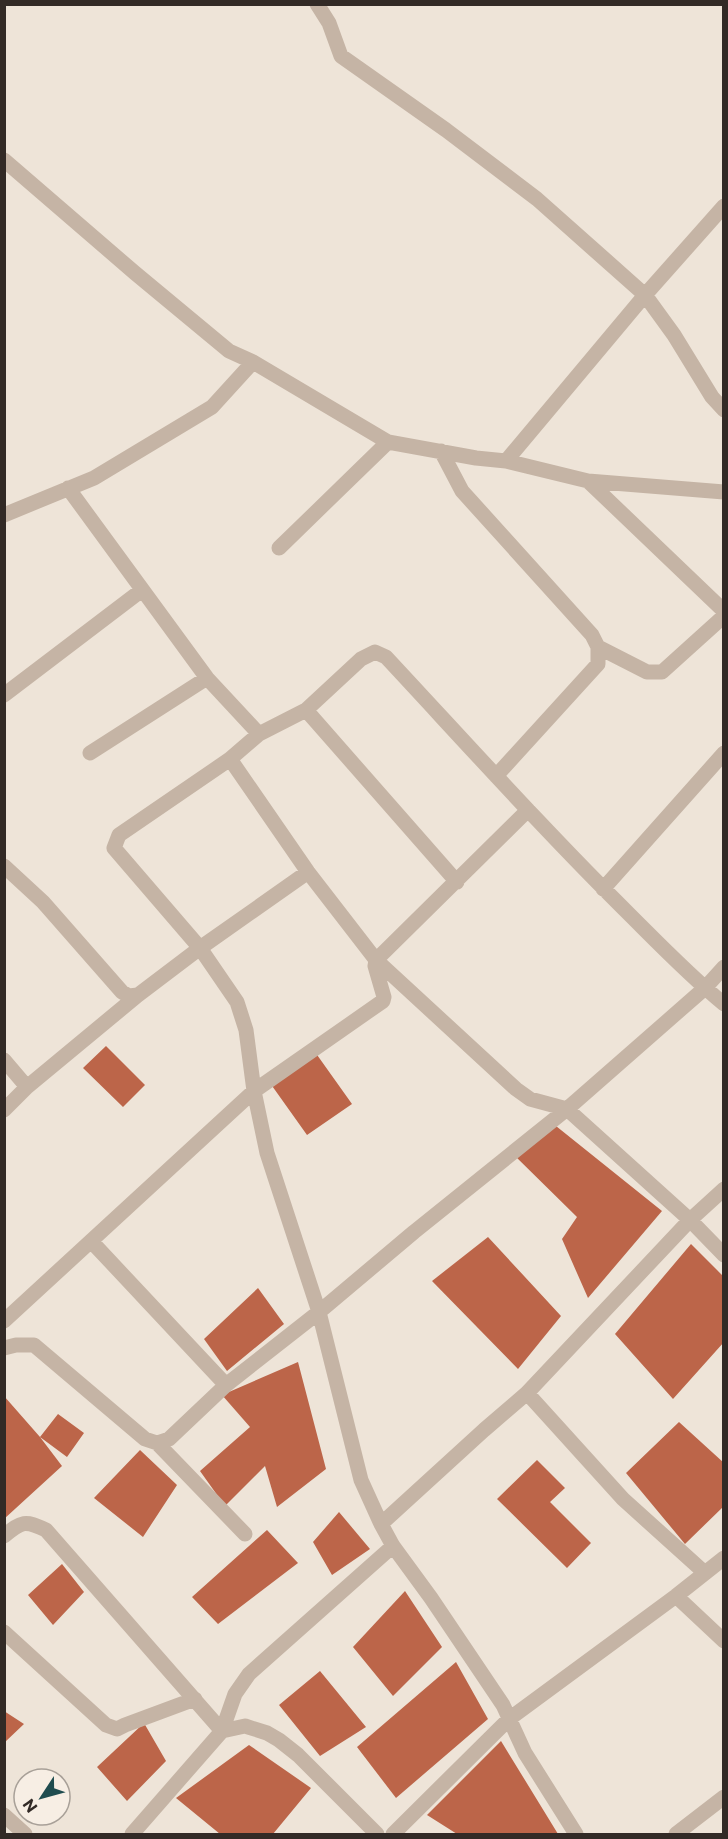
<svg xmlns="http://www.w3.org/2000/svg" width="728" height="1839" font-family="Commissioner,sans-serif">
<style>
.building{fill:#bc6549}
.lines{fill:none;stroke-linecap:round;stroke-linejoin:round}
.minor{stroke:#c5b4a5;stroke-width:15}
</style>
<rect width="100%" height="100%" fill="#eee4d8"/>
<path class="building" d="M106,1046L145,1085L123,1107L83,1068Z
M315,1052L352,1104L307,1135L270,1083Z
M556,1126L662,1211L588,1298L562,1239L577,1217L514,1155Z
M488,1237L561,1316L518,1369L432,1281Z
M691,1244L724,1277V1342L673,1399L615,1334Z
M258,1288L284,1324L227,1371L204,1339Z
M298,1362L326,1469L277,1507L265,1466L225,1506L200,1471L250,1427L222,1395Z
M4,1396L40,1437L58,1414L84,1433L67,1457L40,1437L62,1466L4,1519Z
M679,1422L724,1463V1506L685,1544L626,1473Z
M140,1450L177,1485L143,1537L94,1498Z
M537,1460L565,1488L550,1502L591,1543L567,1568L497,1499Z
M339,1512L370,1549L332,1575L313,1542Z
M267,1530L298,1563L218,1624L192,1597Z
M62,1564L84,1592L53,1625L28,1595Z
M405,1591L442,1647L393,1696L353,1647Z
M456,1662L488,1719L396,1798L357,1747Z
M320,1671L366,1727L320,1756L279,1705Z
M4,1711L24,1724L4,1743Z
M144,1723L166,1761L127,1801L97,1767Z
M501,1741L558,1834H457L427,1815Z
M249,1745L311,1788L273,1834H220L176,1798Z"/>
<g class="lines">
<path class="minor" d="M317,4L329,23L341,56L446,130L537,199L645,295L674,335L712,397L724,410
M4,160L135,273L229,351L253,362L388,442L476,458L506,461L588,481L724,492
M441,451L462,491L592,635L598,647V664L496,776
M506,461L645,295L724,206
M588,481L724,611
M68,488L207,678L259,734
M4,515L94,478L212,407L253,362
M279,548L388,442
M598,647L647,672H662L724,616
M4,695L142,590
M306,710L457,882
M90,753L207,678
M230,759L308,872L376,960L516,1089L530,1099L567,1109L690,1220L724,1255
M4,866L43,902L122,992L129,996L138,995L200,948L308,872
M603,889L724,753
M4,1060L27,1087
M4,1110L27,1087L138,995
M91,1241L226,1385
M4,1321L254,1091L383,1001L384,997L375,966L376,960L528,810
M4,1348L16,1345H34L145,1439L157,1443L169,1439L226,1385L319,1312L414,1232L567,1109L705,988L724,967
M527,1393L623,1499L705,1573
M157,1443L245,1534
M381,1524L484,1430L527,1393L690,1220L724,1189
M4,1536C22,1521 25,1520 46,1530L222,1731
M676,1596L724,1641
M4,1632L106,1725L117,1729L125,1725L195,1699
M222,1731L235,1694L249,1674L393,1546
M4,1815L25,1834
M132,1834L222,1731L245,1726L267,1733L279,1740L298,1755L377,1834
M393,1834L509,1719L676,1596L724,1558
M576,1834L525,1753L503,1705L431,1598L393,1546L381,1524L361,1480L319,1312L267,1153L254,1091L246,1030L237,1002L200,948L114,848L119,835L230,759L259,734L306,710L361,659L375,652L386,657C467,744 546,832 631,916C661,946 691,977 724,1004
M676,1834L724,1797"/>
</g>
<rect width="728" height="1839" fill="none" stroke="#322a26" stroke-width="12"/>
<g transform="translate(42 1797) rotate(234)"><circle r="28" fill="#f7eee4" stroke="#a8a098" stroke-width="1.5"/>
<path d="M0-4.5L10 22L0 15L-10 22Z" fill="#1f4c4f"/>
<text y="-9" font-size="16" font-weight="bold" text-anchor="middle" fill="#322a26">N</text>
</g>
</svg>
